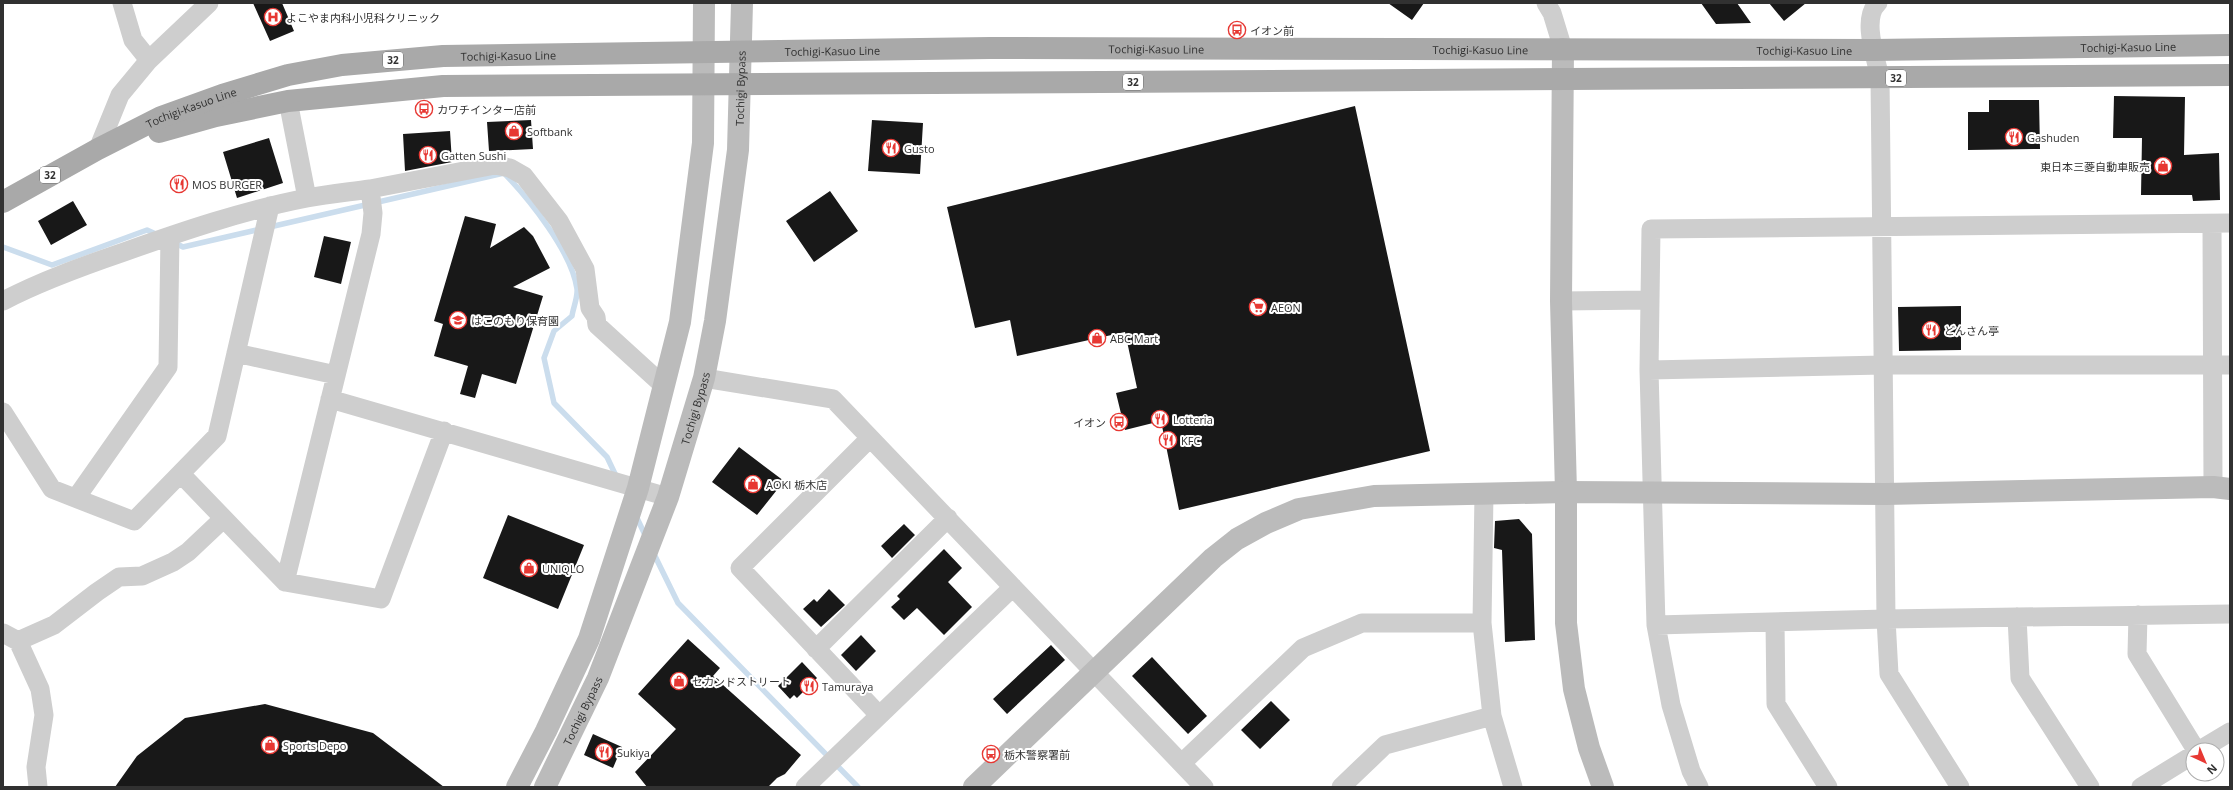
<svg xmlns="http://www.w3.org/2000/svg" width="2233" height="790" font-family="'Open Sans','Noto Sans JP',sans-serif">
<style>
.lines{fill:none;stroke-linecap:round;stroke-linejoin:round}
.stream{stroke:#cbdded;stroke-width:5.5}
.building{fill:#181818}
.street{stroke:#cecece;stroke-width:19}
.secondary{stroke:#bbb;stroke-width:22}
.primary{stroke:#a9a9a9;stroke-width:22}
.labels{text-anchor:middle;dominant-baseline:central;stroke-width:4;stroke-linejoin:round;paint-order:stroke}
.shield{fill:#fff;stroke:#6f6f6f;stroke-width:1}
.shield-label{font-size:10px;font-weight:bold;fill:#313131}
.poi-label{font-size:11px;fill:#313131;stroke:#fff;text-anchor:start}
.street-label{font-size:11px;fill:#313131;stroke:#fff}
</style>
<rect width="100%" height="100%" fill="#fff"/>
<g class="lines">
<path class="stream" d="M173,242L183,247L504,173C529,199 572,252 577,289C578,297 573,308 572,316L554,331L544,358L554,403L607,457L617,478
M3,247L52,265L147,230L158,235
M636,516L646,537
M653,552L678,603L858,787"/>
</g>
<path class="building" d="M253,3H282L294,31L270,41Z
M1388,3H1424L1412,20Z
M1701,3H1737L1751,23L1716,24Z
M1769,3H1806L1784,21Z
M2114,96L2185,97L2184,155L2219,153L2220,200L2193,201L2192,195H2141L2142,138H2113Z
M1989,100H2039L2040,149L1968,150V112H1989Z
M1355,106L1430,451L1179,510L1161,421L1125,430L1116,393L1137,388L1125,332L1017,356L1010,320L975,328L947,207Z
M531,120L533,149L489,151L487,122Z
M872,120L923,123L920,174L868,171Z
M450,131L452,162L405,171L403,134Z
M269,138L283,183L237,198L223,152Z
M830,191L858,231L814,262L786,221Z
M73,201L87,225L51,245L38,221Z
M465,216L496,224L490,248L524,227L533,236L550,268L513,287L543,296L516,384L482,374L475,398L460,394L468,366L434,356L443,324L434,321Z
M324,236L351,242L341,284L314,277Z
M1961,306V350L1899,351L1898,307Z
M739,447L784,481L757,515L712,482Z
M508,515L584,545L558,609L483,578Z
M1519,519L1532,534L1535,640L1505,642L1502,550L1494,548L1495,521Z
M904,524L915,535L892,558L881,546Z
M944,549L962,568L948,582L972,607L944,635L917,608L904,620L891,607L900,599L897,596Z
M829,589L845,605L821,627L803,609L814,599L817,602Z
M861,635L876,651L856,671L841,655Z
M688,639L720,668L713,676L801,755L785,774L777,778L768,787H647L635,772L676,729L638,694Z
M1051,645L1065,660L1007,714L993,699Z
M1152,657L1207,716L1188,734L1132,676Z
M802,662L817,678L797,698L794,695L790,699L778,686Z
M1271,701L1290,720L1260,749L1241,730Z
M265,704L373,733L444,787H115L137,756L185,718Z
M593,734L622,747L613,768L584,755Z"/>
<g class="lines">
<path class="street" d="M122,3L133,40L149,60
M1546,3L1552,13L1563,49
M1878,3C1861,18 1876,58 1880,78L1886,619L1889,674L1960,787
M288,101L307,198
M98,149L120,95L149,60L209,3
M370,189L495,165L510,168L524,176L559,221L585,269L590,308L596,317L597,325L664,386
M2212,225L2213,487
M1650,300L1651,229L2230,223
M3,301C41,281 83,266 124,252C183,231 245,210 307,198C328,194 349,192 370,189L373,213L371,234L285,582
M1561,301L1650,300L1649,370
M236,353L336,375
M704,378L833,399L1204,787
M330,399L668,497
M3,412L52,489L134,521L217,436L270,206
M870,438L740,568L879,715
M181,474L285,582L381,599L444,431
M1484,493L1482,623L1492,716L1513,787
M76,498L168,367L170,236
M2138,615L2137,654L2196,750
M2017,617L2020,678L2090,787
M1775,622L1776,704L1828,787
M1656,625L1886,619L2230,614
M3,633L18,641
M816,649L948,518
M2200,750L2230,732
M1182,763L1303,648L1362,623H1482
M38,787L36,767L44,715L40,689L18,641L54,625L97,592L119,577L142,576L173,562L188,552L223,519
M805,787L1013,587
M1341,787L1385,745L1492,716
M1699,787L1691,771L1671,705L1656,625L1649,370L1883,365H2230
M2141,787L2193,755"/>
<g class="secondary">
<path d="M1563,49L1561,301L1566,492V623L1574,689L1589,748L1603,787"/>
<path d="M517,787L546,731L589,639L638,488L680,322L703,143L704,3"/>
<path id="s1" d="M545,787L598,678L668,497L704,378L715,321L738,150L742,3"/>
<path d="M974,787L1213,558L1237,539L1266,523L1299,509L1374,496L1566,492L1885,494L2213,487L2230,489"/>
</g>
<g class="primary">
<path d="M159,132L216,116L288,101L443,86L2230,75"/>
<path id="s2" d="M3,202L98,149L161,117L222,95L288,75L342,65L443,56L990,48L1874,50L2230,45"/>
</g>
</g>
<defs>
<symbol id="hospital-ring" viewBox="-11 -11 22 22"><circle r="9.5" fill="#fff" stroke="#e73833" stroke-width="1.5"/><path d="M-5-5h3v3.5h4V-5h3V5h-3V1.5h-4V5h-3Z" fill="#e73833"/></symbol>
<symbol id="bus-ring" viewBox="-11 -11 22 22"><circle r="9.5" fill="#fff" stroke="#e73833" stroke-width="1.5"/><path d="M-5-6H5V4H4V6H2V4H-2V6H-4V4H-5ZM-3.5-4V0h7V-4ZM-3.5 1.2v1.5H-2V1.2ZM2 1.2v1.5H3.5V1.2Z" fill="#e73833"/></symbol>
<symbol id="shop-ring" viewBox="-11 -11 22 22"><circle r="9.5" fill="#fff" stroke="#e73833" stroke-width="1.5"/><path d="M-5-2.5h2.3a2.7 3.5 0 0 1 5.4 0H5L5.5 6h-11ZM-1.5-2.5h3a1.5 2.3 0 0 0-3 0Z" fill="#e73833"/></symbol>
<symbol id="restaurant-ring" viewBox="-11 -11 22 22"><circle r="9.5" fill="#fff" stroke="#e73833" stroke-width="1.5"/><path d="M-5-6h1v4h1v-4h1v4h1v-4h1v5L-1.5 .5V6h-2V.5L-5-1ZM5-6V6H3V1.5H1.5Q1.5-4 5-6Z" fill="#e73833"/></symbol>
<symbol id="supermarket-ring" viewBox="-11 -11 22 22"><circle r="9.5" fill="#fff" stroke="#e73833" stroke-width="1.5"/><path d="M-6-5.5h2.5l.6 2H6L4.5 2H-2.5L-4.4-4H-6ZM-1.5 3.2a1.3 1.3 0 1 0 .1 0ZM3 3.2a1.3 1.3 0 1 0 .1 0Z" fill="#e73833"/></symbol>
<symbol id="school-ring" viewBox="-11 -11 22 22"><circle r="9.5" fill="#fff" stroke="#e73833" stroke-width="1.5"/><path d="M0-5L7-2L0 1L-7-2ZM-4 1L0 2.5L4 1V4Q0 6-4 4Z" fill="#e73833"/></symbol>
</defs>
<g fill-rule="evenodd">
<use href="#hospital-ring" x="263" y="7" width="20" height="20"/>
<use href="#bus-ring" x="1227" y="20" width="20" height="20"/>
<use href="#bus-ring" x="414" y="99" width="20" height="20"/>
<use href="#shop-ring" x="504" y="121" width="20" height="20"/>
<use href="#restaurant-ring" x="2004" y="127" width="20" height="20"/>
<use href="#restaurant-ring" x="881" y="138" width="20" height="20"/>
<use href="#restaurant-ring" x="418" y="145" width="20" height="20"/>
<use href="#shop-ring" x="2153" y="156" width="20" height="20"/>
<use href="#restaurant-ring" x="169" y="174" width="20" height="20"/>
<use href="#supermarket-ring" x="1248" y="297" width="20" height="20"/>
<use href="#school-ring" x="448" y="310" width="20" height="20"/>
<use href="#restaurant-ring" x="1921" y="320" width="20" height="20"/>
<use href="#shop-ring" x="1087" y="328" width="20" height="20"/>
<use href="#restaurant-ring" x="1150" y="409" width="20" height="20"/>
<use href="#bus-ring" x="1109" y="412" width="20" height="20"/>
<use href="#restaurant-ring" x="1158" y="430" width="20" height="20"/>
<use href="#shop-ring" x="743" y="474" width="20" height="20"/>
<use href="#shop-ring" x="519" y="558" width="20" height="20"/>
<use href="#shop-ring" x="669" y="671" width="20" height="20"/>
<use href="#restaurant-ring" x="799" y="676" width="20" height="20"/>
<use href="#shop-ring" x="260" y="735" width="20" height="20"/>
<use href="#restaurant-ring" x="594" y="742" width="20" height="20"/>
<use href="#bus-ring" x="981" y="744" width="20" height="20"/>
</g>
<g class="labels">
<g class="shield">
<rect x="383" y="52" width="20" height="16" rx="3"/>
<rect x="1886" y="70" width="20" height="16" rx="3"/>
<rect x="1123" y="74" width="20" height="16" rx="3"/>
<rect x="40" y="167" width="20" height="16" rx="3"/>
</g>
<g class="shield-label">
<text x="393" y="60">32</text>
<text x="1896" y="78">32</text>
<text x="1133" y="82">32</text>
<text x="50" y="175">32</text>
</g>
<g class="poi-label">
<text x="286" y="17">よこやま内科小児科クリニック</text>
<text x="1250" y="30">イオン前</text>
<text x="437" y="109">カワチインター店前</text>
<text x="527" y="131">Softbank</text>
<text x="2027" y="137">Gashuden</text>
<text x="904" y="148">Gusto</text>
<text x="441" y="155">Gatten Sushi</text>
<text x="2150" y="166" text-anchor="end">東日本三菱自動車販売</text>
<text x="192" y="184">MOS BURGER</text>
<text x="1271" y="307">AEON</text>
<text x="471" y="320">はこのもり保育園</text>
<text x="1944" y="330">どんさん亭</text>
<text x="1110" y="338">ABC Mart</text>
<text x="1173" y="419">Lotteria</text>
<text x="1106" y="422" text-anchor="end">イオン</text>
<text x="1181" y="440">KFC</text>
<text x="766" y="484">AOKI 栃木店</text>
<text x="542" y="568">UNIQLO</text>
<text x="692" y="681">セカンドストリート</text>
<text x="822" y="686">Tamuraya</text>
<text x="283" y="745">Sports Depo</text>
<text x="617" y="752">Sukiya</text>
<text x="1004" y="754">栃木警察署前</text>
</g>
<g class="street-label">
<text stroke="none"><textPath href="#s2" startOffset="2155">Tochigi-Kasuo Line</textPath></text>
<text stroke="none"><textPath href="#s2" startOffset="1183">Tochigi-Kasuo Line</textPath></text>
<text stroke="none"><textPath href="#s2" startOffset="1507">Tochigi-Kasuo Line</textPath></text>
<text stroke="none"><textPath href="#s2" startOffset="1831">Tochigi-Kasuo Line</textPath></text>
<text stroke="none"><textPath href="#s2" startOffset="859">Tochigi-Kasuo Line</textPath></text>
<text stroke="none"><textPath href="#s2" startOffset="535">Tochigi-Kasuo Line</textPath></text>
<text stroke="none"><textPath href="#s1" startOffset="732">Tochigi Bypass</textPath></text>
<text stroke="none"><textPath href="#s2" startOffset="211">Tochigi-Kasuo Line</textPath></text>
<text stroke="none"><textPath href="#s1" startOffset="408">Tochigi Bypass</textPath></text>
<text stroke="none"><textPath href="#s1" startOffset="85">Tochigi Bypass</textPath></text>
</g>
</g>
<rect width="2233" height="790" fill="none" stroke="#313131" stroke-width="8"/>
<g transform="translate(2205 762) rotate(136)"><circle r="19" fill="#ffffff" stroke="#adadad"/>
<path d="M0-3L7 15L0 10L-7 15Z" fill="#e73833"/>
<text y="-6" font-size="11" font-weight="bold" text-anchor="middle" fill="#313131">N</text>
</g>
</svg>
